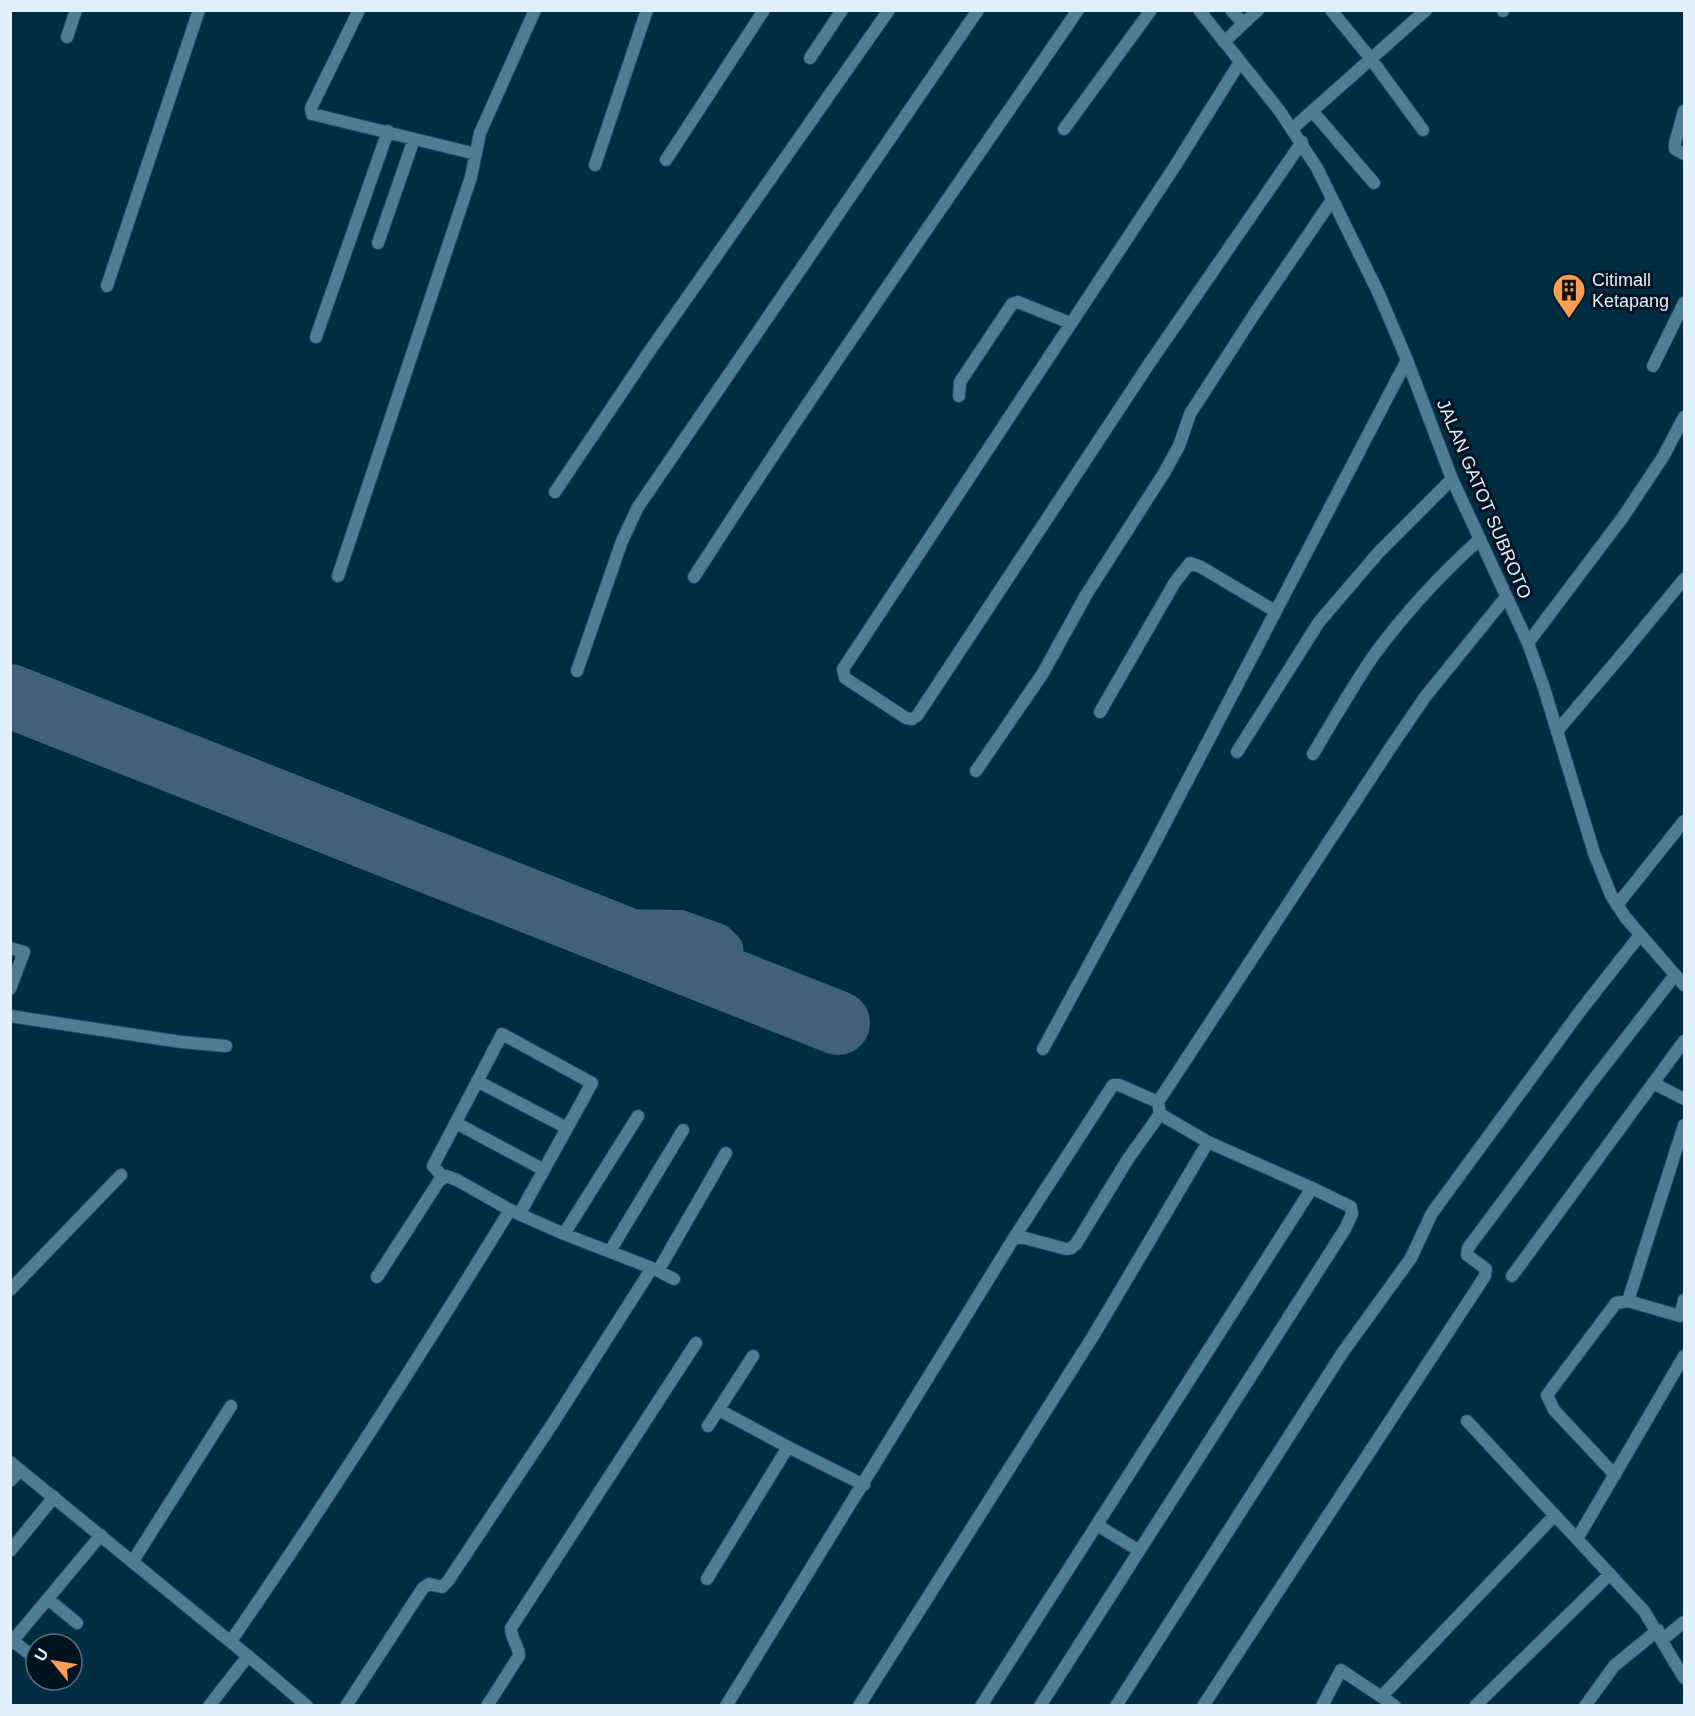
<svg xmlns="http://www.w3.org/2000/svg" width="1695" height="1716" font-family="Arial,sans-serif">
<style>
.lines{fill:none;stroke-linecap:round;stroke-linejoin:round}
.taxiway{stroke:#3f6276;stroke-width:26}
.runway{stroke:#3f6276;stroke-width:64}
.minor-casing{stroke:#20475d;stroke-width:14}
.tertiary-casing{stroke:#20475d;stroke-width:14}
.minor{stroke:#507c98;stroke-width:12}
.tertiary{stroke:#507c98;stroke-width:12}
.labels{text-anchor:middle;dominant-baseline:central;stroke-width:6;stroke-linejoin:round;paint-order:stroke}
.poi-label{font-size:18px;fill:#e2f0fb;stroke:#001321;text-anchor:start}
.street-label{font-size:18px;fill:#e2f0fb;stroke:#001321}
</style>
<rect width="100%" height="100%" fill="#002c43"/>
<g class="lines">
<path class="taxiway" d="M568,916L616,922L681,923L720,937L730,947L731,955L724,978"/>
<path class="runway" d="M10,696L838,1023"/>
<defs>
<path id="minor" d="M359,10L311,108L312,114L476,154
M1231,10L1243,23
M1331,10L1371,59L1423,130
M1503,10V11
M67,37L76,10
M1224,42L1258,10
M810,58L842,10
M1684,111L1675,143V149L1684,154
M1313,112L1374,183
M1064,129L1151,10
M1292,129L1426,10
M666,160L764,10
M595,165L647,10
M378,243L414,139
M107,286L199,10
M316,337L388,131
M1653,366L1684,303
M959,396L960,382L1012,304L1018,302L1070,323
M555,492L651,349L889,10
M338,576L471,177L480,133L535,10
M694,577C817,385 949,198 1078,10
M1528,643L1623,517L1663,457L1684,417
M577,671L622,541L638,507L978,10
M1100,712L1175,582L1190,563L1201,567L1275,611
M917,716L1149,364L1302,142
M912,719L906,718L845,678L843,669L1175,166L1240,62
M1557,731L1625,651L1684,579
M1237,752L1319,622L1379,552L1452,479
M1313,754C1333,721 1352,687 1374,655C1405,613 1441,574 1480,539
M976,771L1043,673L1086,595L1164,473L1179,446L1190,414L1255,313L1332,200
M1617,905L1684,821
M10,948L24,952L10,989
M10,1016L181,1042L226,1046
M1043,1049L1148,856L1407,360
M477,1081L567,1128
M1653,1083L1684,1099
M1160,1114L1208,1142L1312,1188
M456,1123L544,1170
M443,1177L433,1166L502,1034L592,1083L520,1213
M564,1234L638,1116
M1012,1241L1016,1238H1025L1066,1249L1071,1248L1076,1244L1128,1159L1160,1114L1158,1102L1391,747L1425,697L1506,597
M610,1251L683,1130
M654,1269L674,1279
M658,1271L726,1153
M1512,1276L1684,1041
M10,1290L121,1175
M1628,1301L1684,1125
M719,1410L788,1447
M1467,1421L1644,1611L1684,1678
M708,1426L753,1356
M1615,1475L1554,1410L1547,1395L1616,1303L1628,1301L1680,1316L1684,1300
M10,1481L20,1470
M1097,1525L1138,1550
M1577,1539L1684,1356
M10,1551L54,1497
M133,1561L231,1406
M707,1579L788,1447L864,1485
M48,1599L77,1623
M1663,1639L1684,1622
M13,1641L36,1659
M231,1641C328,1500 420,1356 510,1210
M10,1644L101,1535
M1382,1696L1555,1515
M209,1706L248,1656
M346,1706L423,1588L429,1584L442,1587L448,1581L553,1423L652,1268L564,1234L510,1210L457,1180L446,1176L439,1181L377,1277
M487,1706L519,1656C519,1646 511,1639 511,1628L696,1343
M726,1706L1012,1241L1113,1085H1119L1158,1102
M859,1706L1095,1333L1208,1142
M981,1706L1312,1188L1351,1207L1352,1214L1345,1229L1040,1706
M1116,1706L1343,1352L1411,1258L1432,1213L1581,1010L1640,935
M1203,1706L1485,1276L1486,1269L1467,1255L1468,1248L1591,1083L1675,975
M1322,1706L1341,1670L1395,1706
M1475,1706L1610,1574
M1585,1706L1614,1666L1658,1630"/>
<path id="tertiary" d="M1199,10L1279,110L1317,168L1379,294L1407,360L1452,479L1528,643L1544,688L1594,853L1611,895L1625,917L1684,985
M10,1462L259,1665L307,1706"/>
</defs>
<use href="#minor" class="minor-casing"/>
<use href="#tertiary" class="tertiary-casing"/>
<use href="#minor" class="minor"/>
<use href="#tertiary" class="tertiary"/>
</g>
<defs>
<symbol id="building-pin" viewBox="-11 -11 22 30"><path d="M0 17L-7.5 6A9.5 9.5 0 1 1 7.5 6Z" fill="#fb9e51" stroke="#001321"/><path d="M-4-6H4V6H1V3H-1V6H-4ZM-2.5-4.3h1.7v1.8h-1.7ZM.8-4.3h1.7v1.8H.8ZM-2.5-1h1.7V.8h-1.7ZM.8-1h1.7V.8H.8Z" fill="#111"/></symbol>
</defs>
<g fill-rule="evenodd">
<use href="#building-pin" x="1550" y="271" width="38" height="52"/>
</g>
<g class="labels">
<g class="poi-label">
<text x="1592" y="280">Citimall<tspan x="1592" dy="21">Ketapang</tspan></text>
</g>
<g class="street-label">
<text transform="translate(1484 499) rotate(67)">JALAN GATOT SUBROTO</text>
</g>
</g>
<rect width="1695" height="1716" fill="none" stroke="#e2f0fb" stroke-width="24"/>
<g transform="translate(54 1662) rotate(300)"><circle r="28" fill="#001321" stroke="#5a6b78" stroke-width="1.5"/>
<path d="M0-4.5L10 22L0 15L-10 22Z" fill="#fb9e51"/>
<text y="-9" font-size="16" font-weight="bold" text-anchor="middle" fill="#e2f0fb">U</text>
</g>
</svg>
